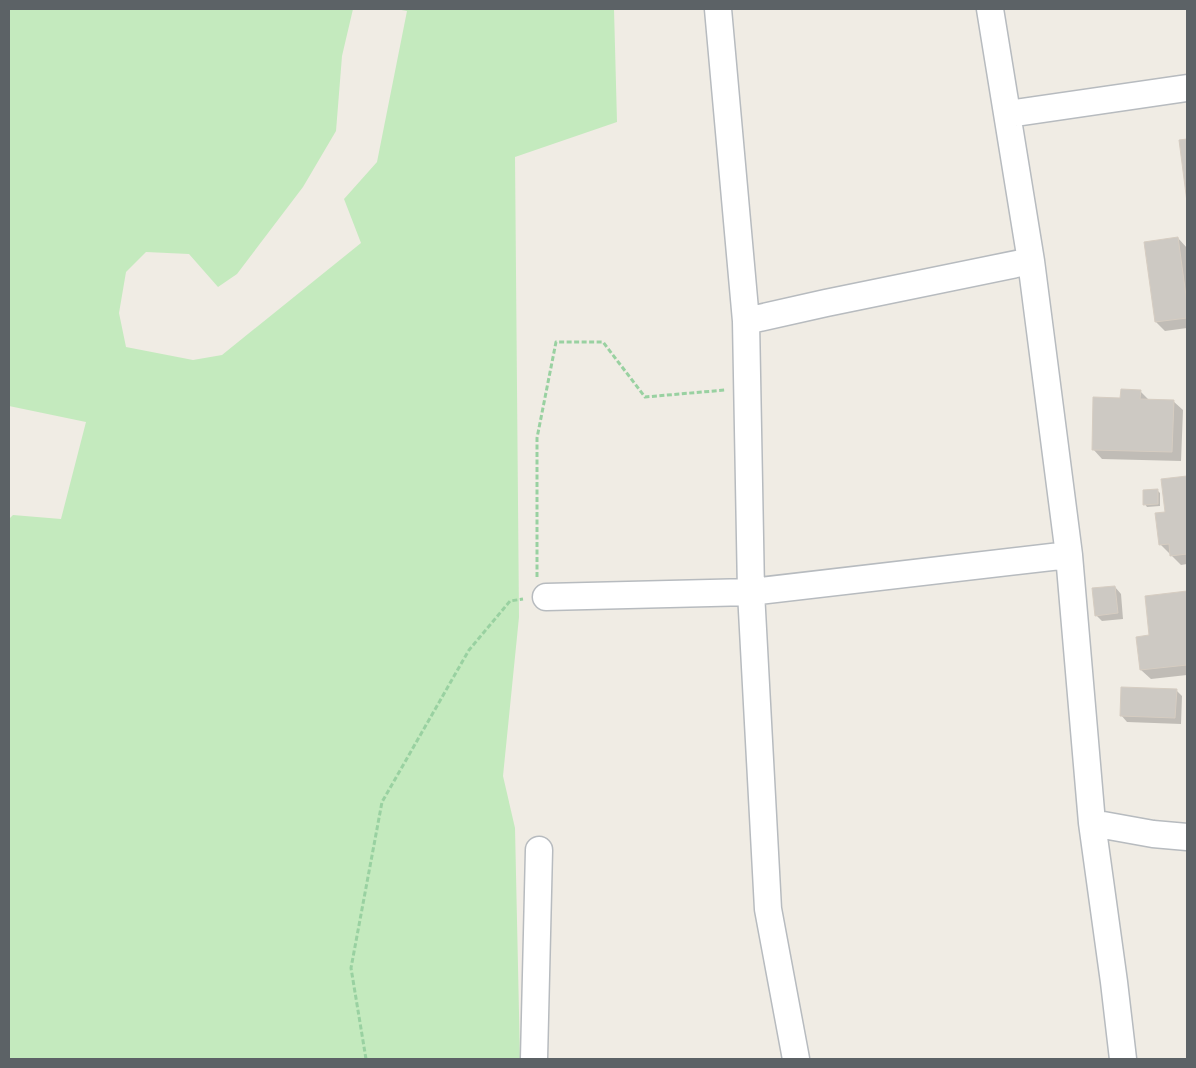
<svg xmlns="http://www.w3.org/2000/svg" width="1196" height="1068" font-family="'Titillium Web',sans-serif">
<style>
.green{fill:#c4eabe}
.shadow{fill:#0003}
.building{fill:#cdc9c3;stroke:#d6cdc2}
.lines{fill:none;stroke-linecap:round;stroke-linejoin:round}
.minor-casing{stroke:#b7bbbf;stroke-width:29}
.path{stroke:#99d1a1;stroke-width:3;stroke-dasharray:5 2.5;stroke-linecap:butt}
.minor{stroke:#fff;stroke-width:26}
</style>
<rect width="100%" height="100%" fill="#f0ece4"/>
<path class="green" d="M9,9H353L342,56L336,131L303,187L237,274L218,287L189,254L146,252L126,272L119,313L126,347L193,360L222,355L361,243L344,199L377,162L407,11L396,9H614L617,122L515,157L519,617L503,776L515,828L520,1059H9V519L13,515L61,519L86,422L9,406Z"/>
<path class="shadow" d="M1187,140V193L1180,141Z
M1178,238L1187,248V328L1165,331L1156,322Z
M1140,391L1149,400L1173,401L1183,410L1181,461L1102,459L1093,449L1121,399Z
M1187,477V564L1181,565L1160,544L1166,513L1163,480Z
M1157,490L1160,493V506L1147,507L1145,504Z
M1115,587L1121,594L1123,619L1102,621L1096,615Z
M1187,592V675L1151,679L1141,670L1151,636L1146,597Z
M1176,690L1182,696L1181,724L1127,722L1121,715Z"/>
<path class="building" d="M1187,139V202L1179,140Z
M1178,237L1187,303V318L1155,322L1144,242Z
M1121,389L1141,390L1140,399L1174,400L1172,452L1092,450L1093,397L1120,398Z
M1187,476V554L1170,556L1169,544L1159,545L1155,513L1165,512L1161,479Z
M1158,489V504L1143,505V490Z
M1115,586L1118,613L1095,616L1092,588Z
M1187,591V665L1140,670L1136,637L1149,635L1145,596Z
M1121,687L1177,689L1175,718L1120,716Z"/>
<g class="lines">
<defs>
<path id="minor" d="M718,9L746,321L751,592L768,909L796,1059
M990,9L1031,261L1069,555L1092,823L1114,982L1123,1059
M1008,114L1187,88
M746,321L826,303L1031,261
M546,597L751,592L1069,555
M1092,823L1153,834L1187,837
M534,1059L539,850"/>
</defs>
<use href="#minor" class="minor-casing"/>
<path class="path" d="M537,577V438L556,342H603L645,397L725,390
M366,1059L351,968L382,802L469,650L510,601L523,599"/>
<use href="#minor" class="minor"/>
</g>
<rect width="1196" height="1068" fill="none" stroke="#5c6266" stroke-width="20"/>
</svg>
